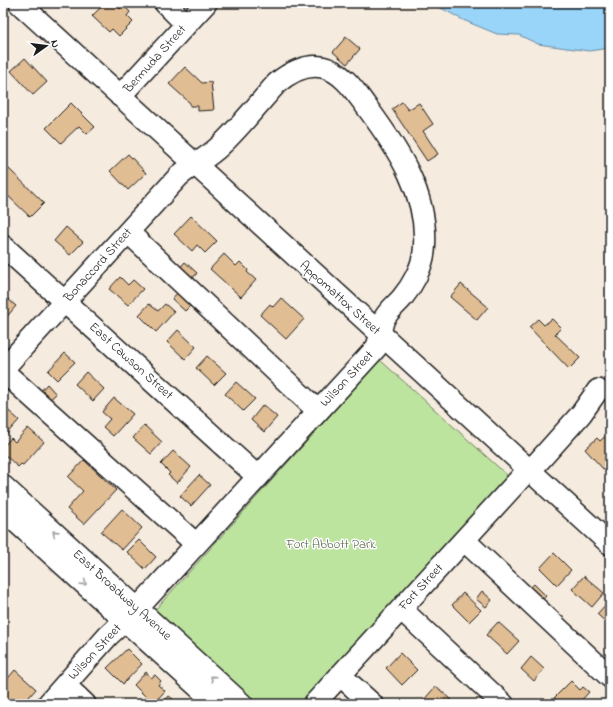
<svg xmlns="http://www.w3.org/2000/svg" width="613" height="707" font-family="'Indie Flower',sans-serif">
<style>
.green{fill:#bde49f;stroke:#6c805e}
.water{fill:#99d4f9;stroke:#678aa1}
.building{fill:#e1bd93;stroke:#1c1c1c}
.lines{fill:none;stroke-linecap:round;stroke-linejoin:round}
.minor-casing{stroke:#1c1c1c;stroke-width:24}
.minor{stroke:#fff;stroke-width:21}
.oneway{stroke:#999}
.labels{text-anchor:middle;dominant-baseline:central;stroke-width:3;stroke-linejoin:round;paint-order:stroke}
.street-label{font-size:13px;fill:#1c1c1c;stroke:#fff}
.park-label{font-size:13px;fill:#54624a;stroke:#fff}
</style>
<rect width="100%" height="100%" fill="#f6ebdf"/>
<filter id="ink" filterUnits="userSpaceOnUse"><feTurbulence type="fractalNoise" baseFrequency=".025" numOctaves="2"/><feDisplacementMap in="SourceGraphic" scale="8" xChannelSelector="R" yChannelSelector="G"/><feConvolveMatrix kernelMatrix="1 2 1 2 8 2 1 2 1" color-interpolation-filters="sRGB"/></filter>
<g filter="url(#ink)">
<path class="green" d="M380,360L508,476L302,704H256L154,611Z"/>
<path class="water" d="M432,3H610V48L589,51L538,44L519,35L497,34L463,20Z"/>
<path class="building" d="M105,3H114L120,9L123,5L130,12L127,16L133,22L119,36L112,29L109,32L92,16Z
M346,37L360,49L347,64L333,52Z
M25,58L47,82L33,95L11,71Z
M185,67L202,83L211,82L214,110L198,111V106H190V103L169,84Z
M402,102L408,110L419,103L433,124L423,131L438,154L427,161L392,109Z
M71,103L95,127L87,134L79,126L61,143L46,128Z
M128,154L146,173L128,190L110,171Z
M7,167L44,203L30,217L3,191V172Z
M191,216L217,241L205,253L197,245L192,251L174,234Z
M66,227L83,242L70,255L54,241Z
M224,254L236,266L240,262L248,270L247,272L256,280L241,297L210,269Z
M185,262L197,273L188,284L176,272Z
M120,277L128,285L133,280L143,289L128,305L109,289Z
M461,284L488,307L477,320L450,297Z
M181,288L195,301L185,311L172,299Z
M3,295L16,306L3,321Z
M281,298L304,319L286,339L260,315L270,304L273,307Z
M149,304L158,311L165,304L174,312L156,332L139,315Z
M538,319L544,325L552,319L561,328L555,334L580,358L569,369L529,327Z
M178,330L196,347L185,359L167,342Z
M65,353L75,362L57,380L48,371Z
M207,356L226,373L214,385L196,368Z
M86,372L104,389L93,401L75,384Z
M236,382L255,399L243,411L225,394Z
M47,384L56,394L46,403L38,394Z
M114,398L133,414L113,436L103,427L110,419L102,412Z
M263,405L277,417L264,432L251,420Z
M3,406L19,420L3,438Z
M144,425L162,442L151,454L133,438Z
M28,428L44,442L23,465L21,464L18,467L3,453V447L11,438L15,442Z
M610,432V464L603,469L585,449L597,438L600,441Z
M173,451L191,467L177,483L168,475L170,473L161,464Z
M84,460L116,490L84,524L67,509L83,491L68,477Z
M199,475L210,485L191,506L180,496Z
M122,509L142,528L122,550L101,532Z
M139,540L156,557L145,569L127,552Z
M554,553L571,570L557,585L540,568Z
M584,576L604,593L592,607L572,589Z
M534,584L546,596L538,604L525,593Z
M482,591L492,600L486,607L476,599Z
M463,593L481,610L469,622L452,605Z
M610,600V626L597,614Z
M498,622L519,641L507,654L486,635Z
M127,649L142,664L123,684L107,668Z
M400,653L417,670L402,685L386,668Z
M531,657L544,669L534,681L521,669Z
M15,670L36,689L23,704H3V684Z
M146,672L151,678L155,675L161,681L158,685L165,691L153,704L134,685Z
M571,681L580,690L583,687L589,692L579,703L580,704H560L554,698Z
M436,686L453,702L451,704H424L422,702Z
M169,696L179,704H162Z"/>
<g class="lines">
<defs>
<path id="minor" d="M19,3L610,544
M165,3L186,24
M120,96L206,3
M128,232L317,410
M3,246L258,477
M3,369L179,176C192,165 208,158 221,145C241,126 259,103 277,83C289,73 306,64 322,67C342,71 355,91 366,106C398,149 430,196 424,252C422,268 412,286 402,298C396,305 388,311 384,319C380,328 381,339 376,348L137,609L108,636L48,704
M3,371L196,544
M530,471L581,414L598,390
M3,486L242,704
M3,510L217,704
M464,540L610,677
M401,609L503,704
M340,675L372,704
M65,685L85,704
M314,704L528,470"/>
</defs>
<use href="#minor" class="minor-casing"/>
<use href="#minor" class="minor"/>
</g>
<defs><path id="oneway-chevron" d="M-2-3.5L2.5 0L-2 3.5" fill="none" stroke-width="1.6" stroke-linecap="round" stroke-linejoin="round"/></defs>
<g class="oneway">
<use href="#oneway-chevron" transform="translate(55 533) rotate(-138)"/>
<use href="#oneway-chevron" transform="translate(84 583) rotate(42)"/>
<use href="#oneway-chevron" transform="translate(213 678) rotate(-138)"/>
</g>
</g>
<g class="labels">
<g class="street-label">
<text transform="translate(155 59) rotate(-48)">Bermuda Street</text>
<text transform="translate(98 265) rotate(-48)">Bonaccord Street</text>
<text transform="translate(340 298) rotate(42)">Appomattox Street</text>
<text transform="translate(131 361) rotate(42)">East Cawson Street</text>
<text transform="translate(347 379) rotate(-47)">Wilson Street</text>
<text transform="translate(421 587) rotate(-47)">Fort Street</text>
<text transform="translate(122 595) rotate(42)">East Broadway Avenue</text>
<text transform="translate(95 652) rotate(-47)">Wilson Street</text>
</g>
<g class="park-label">
<text x="331" y="544">Fort Abbott Park</text>
</g>
</g>
<rect width="613" height="707" fill="none" stroke="#fff" stroke-width="16"/>
<rect x="8" y="8" width="597" height="691" fill="none" stroke="#1c1c1c" stroke-width="1.5" filter="url(#ink)"/>
<g transform="translate(46 46) rotate(76)" stroke="#ffffff" stroke-width="3" paint-order="stroke">
<path d="M0-3L7 15L0 10L-7 15Z" fill="#1c1c1c"/>
<text y="-6" font-size="11" font-weight="bold" text-anchor="middle" fill="#1c1c1c">N</text>
</g>
</svg>
